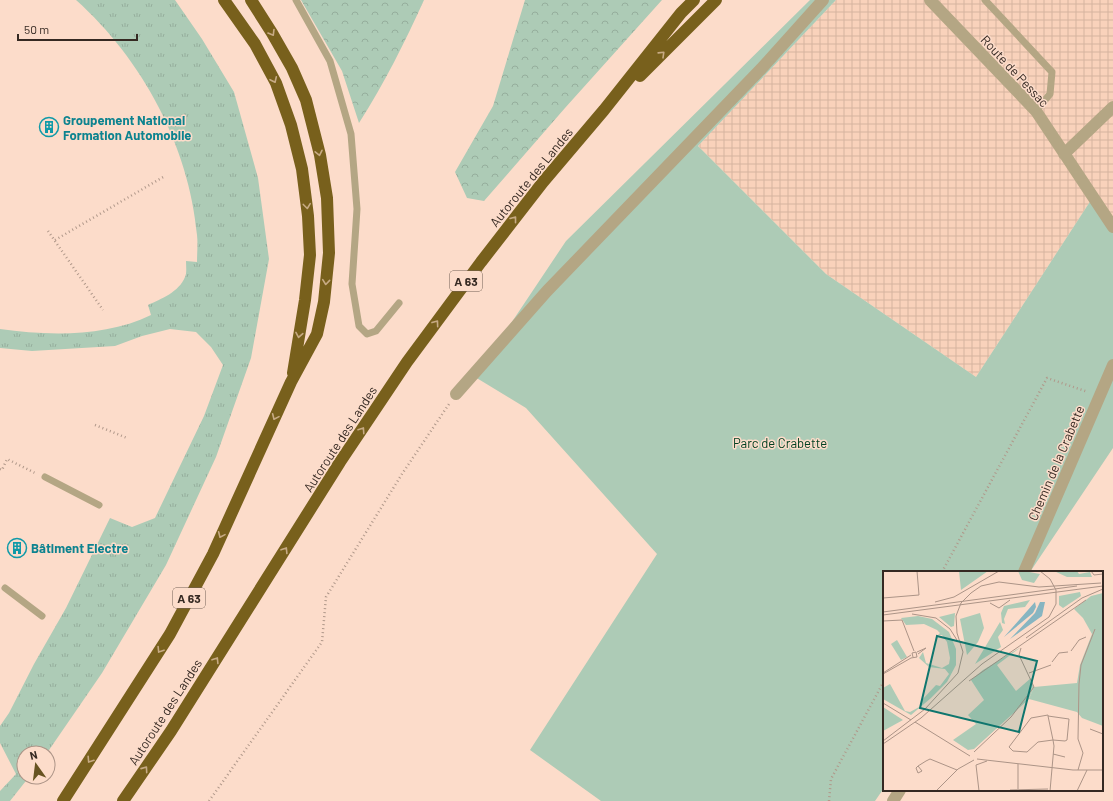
<svg xmlns="http://www.w3.org/2000/svg" width="1113" height="801" font-family="Barlow,sans-serif">
<style>
.industrial{fill:url(#industrial-grid)}
.grass{fill:url(#grass-tufts)}
.forest{fill:url(#forest-crowns)}
.park{fill:#adcbb6}
.lines{fill:none;stroke-linecap:round;stroke-linejoin:round}
.path{stroke:#b0988a;stroke-width:2.5;stroke-dasharray:1 3;stroke-linecap:butt}
.lane{stroke:#b4a684;stroke-width:7}
.street{stroke:#b4a684;stroke-width:12}
.highway{stroke:#78601c;stroke-width:12}
.oneway{stroke:#c7aa84}
.labels{text-anchor:middle;dominant-baseline:central;stroke-width:3;stroke-linejoin:round;paint-order:stroke}
.shield{fill:#fcdcca;stroke:#715f54;stroke-width:1}
.shield-label{font-size:12px;font-weight:bold;fill:#352922}
.street-label{font-size:13px;fill:#352922;stroke:#fcdcca}
.culture-label{font-size:13px;font-weight:bold;fill:#0d838f;stroke:#fcdcca;text-anchor:start}
.park-label{font-size:13px;fill:#004021;stroke:#fcdcca}
.inset-road{fill:none;stroke:#ac9487;stroke-width:1}
.view{fill:#0f766e;fill-opacity:0.15;stroke:#0f766e;stroke-width:2}
.inset-edge{fill:none;stroke:#352922;stroke-width:2}
</style>
<defs>
<pattern id="industrial-grid" width="8" height="8" patternUnits="userSpaceOnUse"><rect width="8" height="8" fill="#f9d2bb"/><path d="M0 4h8M4 0v8" fill="none" stroke="#d6b4a0"/></pattern>
<pattern id="grass-tufts" width="24" height="20" patternUnits="userSpaceOnUse"><rect width="24" height="20" fill="#adcbb6"/><path d="M3 7l-1-3M5 7V3M7 7l1-3M15 17l-1-3M17 17v-4M19 17l1-3" fill="none" stroke="#95ae9c"/></pattern>
<pattern id="forest-crowns" width="20" height="18" patternUnits="userSpaceOnUse"><rect width="20" height="18" fill="#adcbb6"/><path d="M2 6a3 3 0 1 1 6 0M12 15a3 3 0 1 1 6 0" fill="none" stroke="#95ae9c"/></pattern>
</defs>
<rect width="100%" height="100%" fill="#fcdcca"/>
<path class="industrial" d="M836,0H1113V227L1093,197L976,377L826,274L698,146Z"/>
<path class="grass" d="M76,0H175L202,39L234,92L258,178L269,259L251,358L216,457L166,565L102,673L47,753H24V777H29L10,801H0V791L16,774L0,743V726L9,713L34,664L66,608L110,518L132,527L155,518L204,416L223,365L211,347L196,332L170,329L142,336L115,346L32,351L0,348V329C49,336 106,337 151,315L148,305C161,299 179,292 185,277C187,273 186,266 186,261L197,262C197,253 198,244 197,235C189,146 142,59 76,0Z"/>
<path class="forest" d="M301,0H424C405,42 384,84 359,123L342,71Z
M525,0H662L565,108L484,201L467,198L455,172L493,106Z"/>
<path class="park" d="M810,0H836L698,146L826,274L976,377L1093,197L1113,227V448L1030,572H884V788L875,801H601L530,750L657,554L526,408L475,377L566,241Z"/>
<g class="lines">
<path class="path" d="M48,231L103,310
M55,240L165,176
M95,425L127,438
M0,469L2,470L7,459L35,473
M942,572L1047,378L1088,392
M209,801L322,642L326,597L402,474L449,404
M829,801L831,779L884,681"/>
<path class="lane" d="M296,0L330,61L351,134L357,209L352,284L359,326L367,334L376,331L399,303
M985,0L1052,72L1050,94L1036,111
M45,477L99,505
M5,588L42,616"/>
<path class="street" d="M930,0L1036,111L1113,227
M1064,154L1113,107
M456,394L547,291L761,69L823,0
M1024,572L1113,365
M893,801L900,790"/>
<path class="highway" d="M224,0L255,44L276,83L291,125L302,169L308,216L310,255L305,300L293,373
M640,76L716,0
M63,801L170,634L213,554L291,382L317,334L324,302L329,253L327,198L320,155L306,100L292,68L272,33L251,0
M123,801L171,731L340,462L407,362L481,262L543,182L604,110L681,13L694,0"/>
</g>
<defs><path id="oneway-chevron" d="M-2-3.5L2.5 0L-2 3.5" fill="none" stroke-width="1.6" stroke-linecap="round" stroke-linejoin="round"/></defs>
<g class="oneway">
<use href="#oneway-chevron" transform="translate(272 33) rotate(59)"/>
<use href="#oneway-chevron" transform="translate(662 54) rotate(-44)"/>
<use href="#oneway-chevron" transform="translate(274 80) rotate(65)"/>
<use href="#oneway-chevron" transform="translate(319 153) rotate(78)"/>
<use href="#oneway-chevron" transform="translate(307 206) rotate(83)"/>
<use href="#oneway-chevron" transform="translate(514 219) rotate(-52)"/>
<use href="#oneway-chevron" transform="translate(326 282) rotate(96)"/>
<use href="#oneway-chevron" transform="translate(436 323) rotate(-54)"/>
<use href="#oneway-chevron" transform="translate(299 335) rotate(100)"/>
<use href="#oneway-chevron" transform="translate(275 417) rotate(114)"/>
<use href="#oneway-chevron" transform="translate(362 430) rotate(-56)"/>
<use href="#oneway-chevron" transform="translate(221 535) rotate(114)"/>
<use href="#oneway-chevron" transform="translate(285 550) rotate(-58)"/>
<use href="#oneway-chevron" transform="translate(160 650) rotate(122)"/>
<use href="#oneway-chevron" transform="translate(216 660) rotate(-58)"/>
<use href="#oneway-chevron" transform="translate(90 760) rotate(123)"/>
<use href="#oneway-chevron" transform="translate(145 769) rotate(-55)"/>
</g>
<defs>
<symbol id="building-ring" viewBox="-11 -11 22 22"><circle r="9.5" fill="#fcdcca" stroke="#0f9aa8" stroke-width="1.5"/><path d="M-4-6H4V6H1V3H-1V6H-4ZM-2.5-4.3h1.7v1.8h-1.7ZM.8-4.3h1.7v1.8H.8ZM-2.5-1h1.7V.8h-1.7ZM.8-1h1.7V.8H.8Z" fill="#0f9aa8"/></symbol>
</defs>
<g fill-rule="evenodd">
<use href="#building-ring" x="38" y="116" width="22" height="22"/>
<use href="#building-ring" x="6" y="537" width="22" height="22"/>
</g>
<g class="labels">
<g class="shield">
<rect x="450" y="271" width="32" height="20" rx="3"/>
<rect x="173" y="588" width="32" height="20" rx="3"/>
</g>
<g class="shield-label">
<text x="466" y="281">A 63</text>
<text x="189" y="598">A 63</text>
</g>
<g class="street-label">
<text transform="translate(1015 71) rotate(47)">Route de Pessac</text>
<text transform="translate(531 177) rotate(-51)">Autoroute des Landes</text>
<text transform="translate(340 439) rotate(-57)">Autoroute des Landes</text>
<text transform="translate(1056 463) rotate(-67)">Chemin de la Crabette</text>
<text transform="translate(165 712) rotate(-57)">Autoroute des Landes</text>
</g>
<g class="culture-label">
<text x="63" y="120">Groupement National<tspan x="63" dy="15">Formation Automobile</tspan></text>
<text x="31" y="548">Bâtiment Electre</text>
</g>
<g class="park-label">
<text x="780" y="443">Parc de Crabette</text>
</g>
</g>
<g transform="translate(883 571)">
<rect width="220" height="220" fill="#fcdcca"/>
<path d="M35,45L49,48L66,61L73,78V94L64,111L48,127L28,144L0,128V117L7,113L22,140L27,141L38,135V130L53,114L57,115L66,103L62,98L46,96L36,87L40,81L43,92L59,97L66,93L67,87L64,71L59,64H55L57,62L54,59L41,53L23,54L18,47ZM0,136L20,149L0,160Z" fill="#adcbb6"/>
<path d="M135,0H141L157,3L151,12L139,9ZM197,21L198,25L180,37L176,34V25ZM220,22V155L199,147L194,141L146,128L151,116L194,112L197,94L209,63L200,47L191,38L208,25ZM147,29L142,36L125,38L121,48L122,53L119,52L118,42L121,35ZM72,42L71,55L68,56L56,46ZM97,42L101,57L95,71L84,84L77,48ZM117,51L120,59L115,66L118,76L92,93ZM14,69L24,86L18,89L8,73Z" fill="#adcbb6"/>
<path d="M76,0H105L78,19ZM171,0H194L196,3L207,1L209,6H184ZM138,76L114,94L133,120L148,107L151,116L146,128L91,178L85,179L70,169L93,153L85,144L101,129L88,109L100,99Z" fill="#adcbb6"/>
<path d="M152,31L153,36L150,42L121,66ZM157,31H162L159,45L127,68L152,42Z" fill="#87b5c1"/>
<path class="inset-road" d="M208,0L211,4L220,3M0,27L36,24L34,0M52,31L71,26L116,0M107,32L116,37L127,29M0,41L194,15M29,43L53,47L67,58L74,69M0,44L220,15M0,50L19,49L31,80M143,67L199,27L220,18M188,80L196,69L203,66M34,81L43,77L35,83M169,91L176,82L185,81M0,102L28,84M146,102L168,94M0,103L28,87L34,86L33,81L29,82L30,86M86,110L203,29M0,132L28,149M165,145L186,148L184,169L182,170L170,169L155,171L144,181L130,180L126,176L148,147L165,144V145L170,169L171,175L167,220M32,151L87,185M207,158L220,163M0,170L42,138L75,102L80,81L74,62L73,45L78,32L88,22L98,15L116,11L156,16L218,12M0,173L38,147L99,93L166,46L173,33V19L167,8L157,0M91,181L128,146L151,116L136,84L138,77M170,183L182,186M94,188L190,199H220M35,195L39,200L35,202L33,197L35,195L43,190L47,188L74,199M195,199L200,182L195,168L196,113L198,94L212,58M135,218V193M127,219L165,218M53,220L75,198L91,189M96,220L93,194L104,190M194,220L204,199"/>
<path class="view" d="M54,65L154,90L136,161L37,137Z"/>
<rect width="220" height="220" class="inset-edge"/>
</g>
<g transform="translate(36 765) rotate(346)"><circle r="19" fill="#fcdcca" stroke="#ac9487"/>
<path d="M0-3L7 15L0 10L-7 15Z" fill="#675321"/>
<text y="-6" font-size="11" font-weight="bold" text-anchor="middle" fill="#352922">N</text>
</g>
<path d="M18 34v6h119v-6" fill="none" stroke="#352922" stroke-width="2"/>
<text x="24" y="34" font-size="12" fill="#352922" stroke="#fcdcca" stroke-width="3" paint-order="stroke">50 m</text>
</svg>
